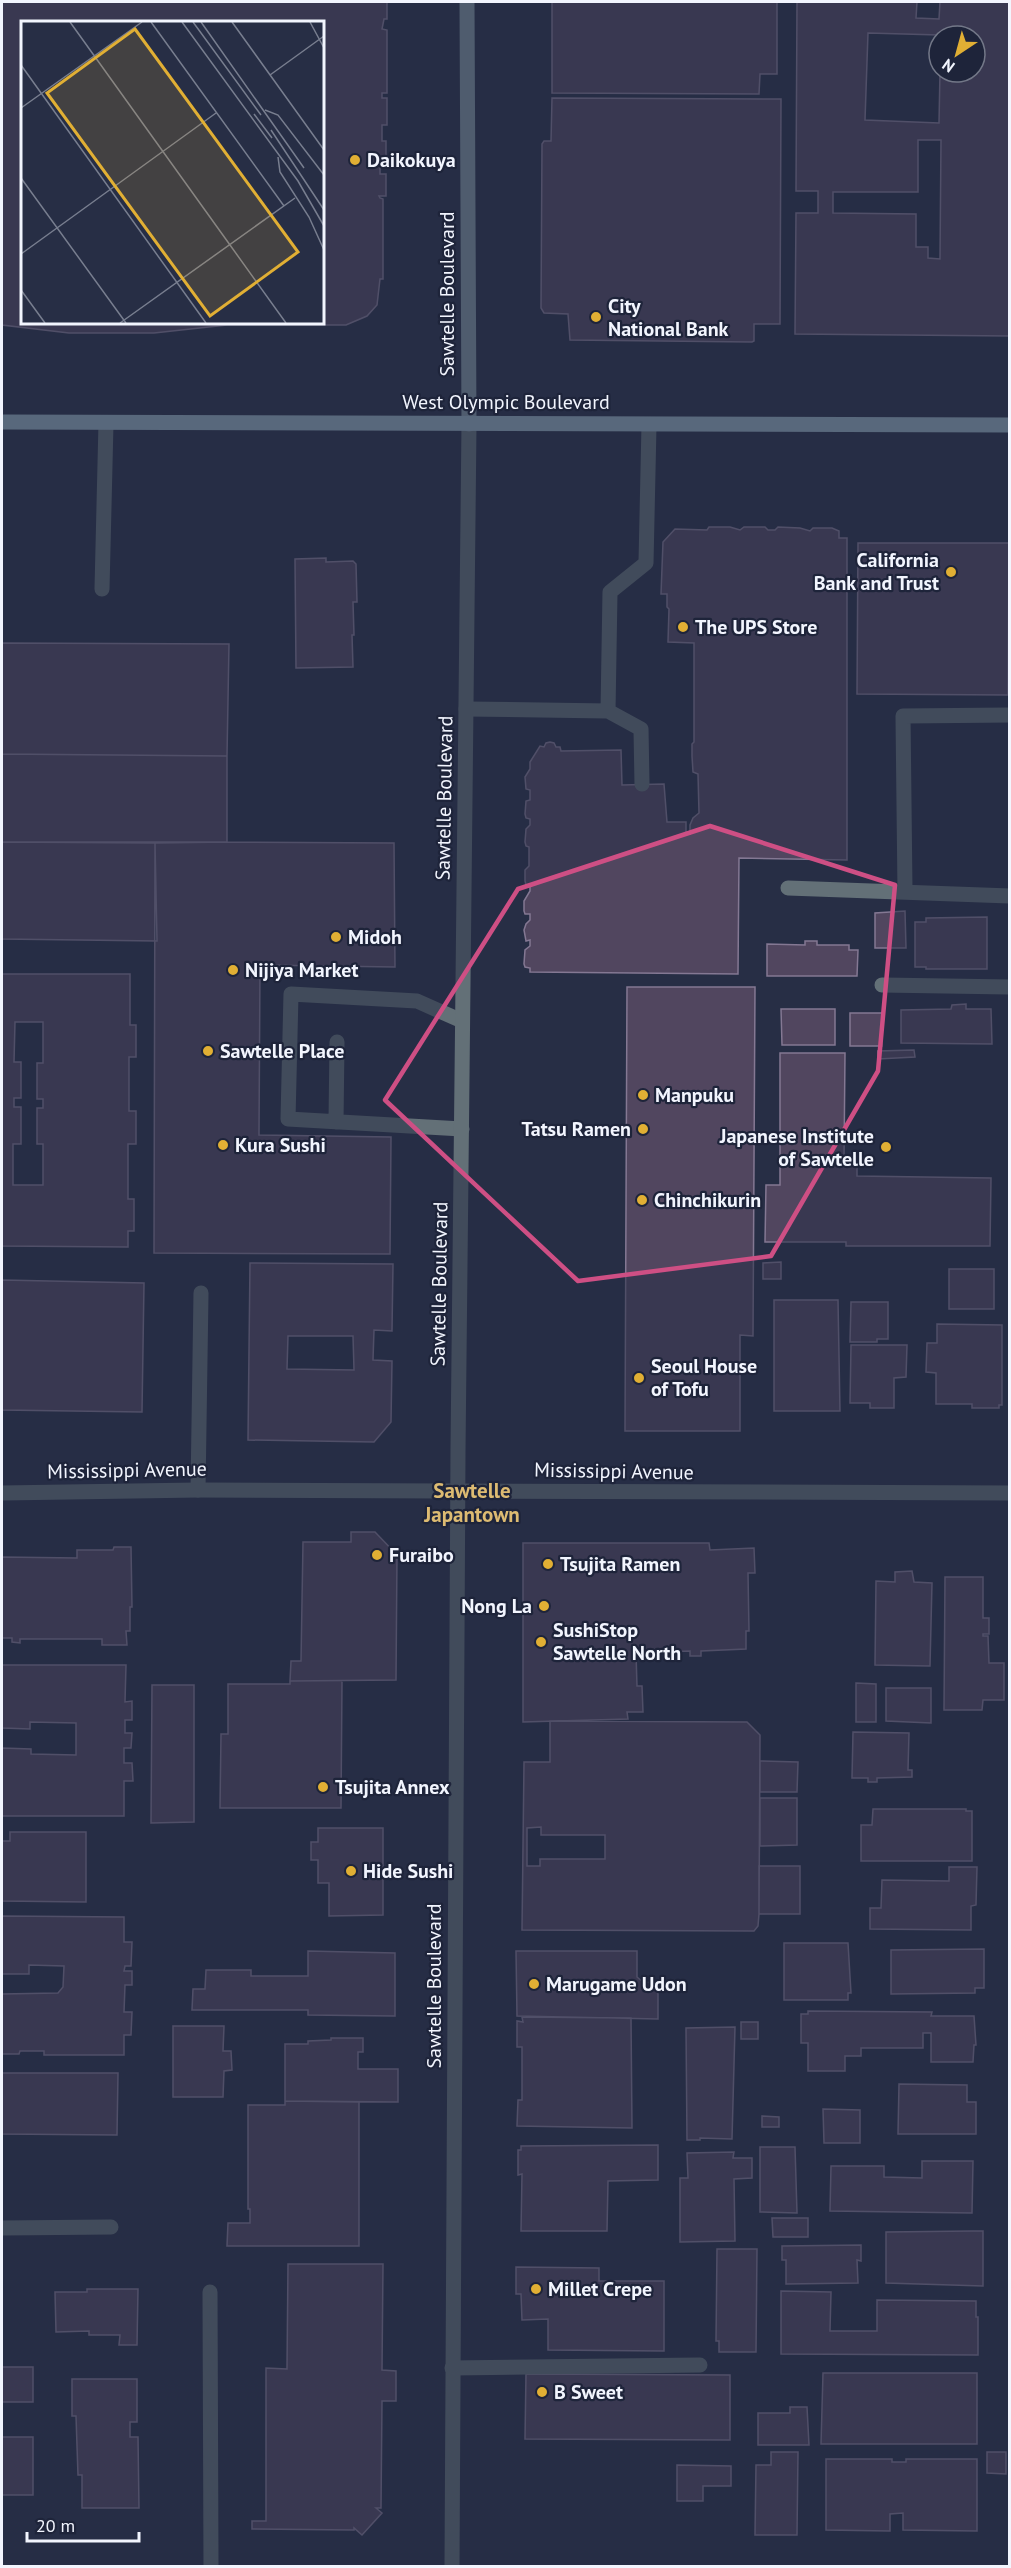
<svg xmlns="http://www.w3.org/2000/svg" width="1011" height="2568" font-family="'PT Sans',sans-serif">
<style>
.building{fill:#51465f;stroke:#847893;stroke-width:1.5;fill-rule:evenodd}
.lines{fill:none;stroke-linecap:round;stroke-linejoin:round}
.service{stroke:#637077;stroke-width:15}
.minor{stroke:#637077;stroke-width:15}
.tertiary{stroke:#637077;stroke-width:15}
.secondary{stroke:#8094a0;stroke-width:15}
.primary{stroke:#96afbf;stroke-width:15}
.marked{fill:none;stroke:#ce4f84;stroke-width:4.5;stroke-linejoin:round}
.poi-dot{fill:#e1af34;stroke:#1e243a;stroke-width:2}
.labels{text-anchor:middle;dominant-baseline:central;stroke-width:4.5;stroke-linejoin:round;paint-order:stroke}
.poi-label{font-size:20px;font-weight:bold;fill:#f2f5fe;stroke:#1e243a;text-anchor:start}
.street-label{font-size:20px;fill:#f2f5fe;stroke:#1e243a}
.neighbourhood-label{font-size:21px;font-weight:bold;fill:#ddbb72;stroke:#1e243a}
.inset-road{fill:none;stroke:#787e8f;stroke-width:1.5}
.view{fill:#e1af34;fill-opacity:0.15;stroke:#e1af34;stroke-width:3}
.inset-edge{fill:none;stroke:#f2f5fe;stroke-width:3}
</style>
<rect width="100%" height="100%" fill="#272e45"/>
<path class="building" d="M2,2H387V19H384L382,29L387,30V93H382V98H387V125H382V141H386V165L380,164V174H386V196H379L380,198L383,199V279H380L377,305L367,316L346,325H227L154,333H69L2,325ZM22,22H322V322H22Z
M552,2H777V74H760L759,94L552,93Z
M797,2H917L916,18L939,19L940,2H1010V336L795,334L796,213H818V191H796ZM868,33L975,36V72H940L939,123L865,120ZM918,140H941L940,259L928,258V247H916V214L833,213V192H918Z
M552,98L781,99L780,324H754V341L752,342L570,340L568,314L544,313L541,308L542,144L544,141H551Z
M709,527H730L740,530L744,527H765L768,530H775L778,527L800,528L810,531L813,528H832L839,531V538H847V860L739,858L738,974L530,972V968L525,967L524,964L525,950L530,946V940L526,941L524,930L526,924L530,920V914H525L524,911V901L530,891V886L526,885L525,881V870L529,866V847L526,846L525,842L526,829L530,825V819L526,818L525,814L526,801L530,800V790L526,789L525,777L530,769V762L540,746L544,747L546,743L550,742L554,743L556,747H560L561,751L621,750L622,785L664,784L667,822H686V834H690V825L693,818L699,813L698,774L693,772L692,756V744L694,742V643L668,642L669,609L667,607V594H661L663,542L675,529L707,530Z
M858,543H1009L1008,695L857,694Z
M326,558V562L353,561L356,564L357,602H353L354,635H352L353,667L296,668L295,559Z
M2,643L229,644L227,756L2,754Z
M2,754L227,756V842H2Z
M2,842L155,843L157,941L2,939Z
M227,842L394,843L395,967L260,965L259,1135L391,1137L390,1254L154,1253L155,843Z
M905,911L906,948H875V913Z
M987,917V969H926V967H915V922H926V918Z
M805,941H817V945H849V950H858L857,976H767V944L805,945Z
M2,974H130V1025H136V1057H129V1111H136V1144H128V1199H134V1231H128V1247L2,1246ZM15,1022H43V1063H37V1099H43V1108H37V1144H43V1185H13V1144H21V1107H14V1098H21V1062H14Z
M627,987H755L753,1336L740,1335V1431H625Z
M966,1004V1009H991L992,1044L901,1043V1010L951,1009L952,1005Z
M781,1009H835V1045H782Z
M850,1013H882V1046H850Z
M914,1050L915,1057L878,1059V1051Z
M780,1053H845L844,1161H857V1176L991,1178L990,1246H846V1242H765L766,1185H780Z
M781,1262V1279H763V1263Z
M250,1263L393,1264L392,1331L374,1330L373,1360L392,1361L391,1422L374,1442L248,1440ZM288,1336H353L354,1370L287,1369Z
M949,1269H994V1309H949Z
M2,1280L144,1283L142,1412L2,1410Z
M774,1300H838L840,1411H774Z
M851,1302H888V1339H877V1342H850Z
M937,1324L1002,1325V1405H999V1408H972V1404H936V1373L926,1372L927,1343H937Z
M851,1345H907L906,1377L894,1378V1408H870V1403H850Z
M351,1532H375L397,1555L396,1680L290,1681L291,1661H301L303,1542H351Z
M523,1543H709L710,1550L754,1548L755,1573H748L749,1631H746V1649L701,1651V1656H690V1651L636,1653L637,1686H642L643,1712H627L628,1719L523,1722Z
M114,1547H131L132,1607H130V1631H126L127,1645H102V1639H20V1643L12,1642V1638H2V1557L77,1558V1550H113Z
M912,1571L914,1582L932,1583L930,1666L875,1665L876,1581L895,1582V1572Z
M945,1577H983V1618H989V1634H983V1636H988L989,1663H1004V1700H983L982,1710H944Z
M2,1665H126L125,1702L132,1701V1720H125V1733H132L131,1748H124V1763H132L133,1781H124V1816H2V1748L31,1749V1754L76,1755V1723L30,1722V1729L2,1728Z
M290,1681H342L341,1808H220L221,1734H228V1684H290Z
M856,1683L876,1684V1722H856Z
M152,1685H194V1822L151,1823Z
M886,1688H931V1723L886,1721Z
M550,1721L747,1722L760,1735L759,1914L758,1926L754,1931L522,1930L524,1762H550ZM541,1827V1835H605V1859H540V1866H527V1828Z
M853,1732L909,1733L908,1770H912V1777L877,1778V1782H868V1778H852Z
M760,1761L798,1762L797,1792H760Z
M760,1798H797V1845L760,1846Z
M873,1809H966V1811H972V1861H861V1825H872Z
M318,1828H383V1915L329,1916V1883H318V1860H311V1842H318Z
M10,1832H86V1902L2,1901V1841H10Z
M759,1866H800V1914H759Z
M949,1867H977L976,1905L971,1906V1930L870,1929V1908H881L882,1880L949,1881Z
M2,1916L124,1917V1942H132L131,1966H125L124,1971H132V1985H125L124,2012H132L131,2035H124V2055H44V2051H20L19,2054H2V1994L58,1993L63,1987L64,1966L29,1965V1974H2Z
M784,1943H848L851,1993H848V2000H784Z
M984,1949V1988H975V1993L891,1994V1950Z
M308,1951L395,1953V2016L308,2015V2010H192L193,1989H205L206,1970H251V1976H308Z
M516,1951H637V1977L643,1982L658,1983V2019L517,2016Z
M808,2011L932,2012L931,2016H974L976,2045H974L973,2062H931V2033H923V2048H861V2056H845V2071H808V2043H801V2014H808Z
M522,2017L631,2018L632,2128L517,2126L518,2100H522V2047H517V2021L523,2022Z
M741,2022H758V2039H741Z
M173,2026H224L223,2051H231L232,2070L224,2071L223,2097H173Z
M735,2027L732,2139L700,2138V2140H687L686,2028Z
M331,2038H363V2052H358V2069H398V2102L285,2101V2044H308V2041L331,2040Z
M2,2073H118L117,2135L2,2134Z
M899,2084L967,2085V2102H976V2134H898Z
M285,2101L359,2102V2246H227L228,2223H250V2209H248V2105H285Z
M823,2109L860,2110V2143H824Z
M762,2116L779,2117V2127H762Z
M658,2145V2180L608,2181L607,2231H521L522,2174L518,2175V2150H521V2146Z
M760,2147H795L797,2213L760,2212Z
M734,2152L733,2158H752V2178L734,2179L735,2241L680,2242V2178H688L687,2153Z
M922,2161H973L972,2213L830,2211L831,2166H884V2177L922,2178Z
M772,2218H808V2237H773Z
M972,2231H983V2286L886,2283V2232Z
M861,2245V2261L857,2260L858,2283L786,2284V2260H782V2246Z
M717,2249H757L756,2352H719V2341H716Z
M288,2264H383L382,2370L396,2371V2401H382L381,2508H376L382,2513L362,2535L354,2528V2530L252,2529V2521H266V2368L287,2369Z
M516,2267L599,2268V2281H664V2351L548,2350V2319L522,2320L521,2294H516Z
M87,2289H138L137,2345H119L120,2335H89V2331L56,2332L55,2292H87Z
M781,2291L831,2292L830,2331H877V2300L976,2301V2317H978V2355L781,2354Z
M2,2367H33V2402H2Z
M823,2373H977V2444H821Z
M526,2374L730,2375V2440L525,2439Z
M72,2379H137V2422H130V2437H138L139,2508H82V2475H78L76,2416H72Z
M790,2407H807L809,2445H758V2413H790Z
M2,2437H33V2495H2Z
M771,2452H798L797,2535H755L756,2465H771Z
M987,2452H1006V2474L987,2473Z
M826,2459H892V2462H906V2459H977V2531L903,2530V2513L890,2514V2531L826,2530Z
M677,2465L731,2466V2486H703V2501H677Z"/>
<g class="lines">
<path class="service" d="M102,589L106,423
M466,709L608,711L610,592L646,563L649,425
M608,711L641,729L642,784
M788,888L1010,896
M905,891L903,716L1010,715
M882,985L1010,987
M336,1122L337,1042
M462,1129L288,1119L291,994L417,1001L462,1021
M198,1490L201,1293
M2,2228L111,2227
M210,2292L211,2566
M452,2368L700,2365"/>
<path class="minor" d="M2,1493L198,1490L1010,1493"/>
<path class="tertiary" d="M452,2566L458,1450L469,424"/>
<path class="secondary" d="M467,2L469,424"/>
<path class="primary" d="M2,422L1010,425"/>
</g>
<path d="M0 0H1011V2568H0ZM710,826L895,885L878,1071L771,1256L578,1281L385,1100L518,889Z" fill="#272e45" fill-opacity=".55" fill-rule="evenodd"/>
<path class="marked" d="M710,826L895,885L878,1071L771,1256L578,1281L385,1100L518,889Z"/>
<g class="poi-dot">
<circle cx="355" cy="160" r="6"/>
<circle cx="596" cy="317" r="6"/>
<circle cx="951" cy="572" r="6"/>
<circle cx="683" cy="627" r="6"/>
<circle cx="336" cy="937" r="6"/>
<circle cx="233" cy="970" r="6"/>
<circle cx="208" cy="1051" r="6"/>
<circle cx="643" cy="1095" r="6"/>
<circle cx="643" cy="1129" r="6"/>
<circle cx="223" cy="1145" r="6"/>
<circle cx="886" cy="1147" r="6"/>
<circle cx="642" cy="1200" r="6"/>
<circle cx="639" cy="1378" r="6"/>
<circle cx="377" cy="1555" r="6"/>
<circle cx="548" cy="1564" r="6"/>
<circle cx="544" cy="1606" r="6"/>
<circle cx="541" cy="1642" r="6"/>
<circle cx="323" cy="1787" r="6"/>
<circle cx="351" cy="1871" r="6"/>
<circle cx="534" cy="1984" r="6"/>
<circle cx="536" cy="2289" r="6"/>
<circle cx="542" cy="2392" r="6"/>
</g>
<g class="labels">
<g class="poi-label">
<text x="367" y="160">Daikokuya</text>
<text x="608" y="306">City<tspan x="608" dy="23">National Bank</tspan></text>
<text x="939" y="560" text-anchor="end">California<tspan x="939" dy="23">Bank and Trust</tspan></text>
<text x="695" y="627">The UPS Store</text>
<text x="348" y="937">Midoh</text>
<text x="245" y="970">Nijiya Market</text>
<text x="220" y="1051">Sawtelle Place</text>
<text x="655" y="1095">Manpuku</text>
<text x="631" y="1129" text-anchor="end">Tatsu Ramen</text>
<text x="874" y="1136" text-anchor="end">Japanese Institute<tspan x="874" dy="23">of Sawtelle</tspan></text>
<text x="235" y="1145">Kura Sushi</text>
<text x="654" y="1200">Chinchikurin</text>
<text x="651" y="1366">Seoul House<tspan x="651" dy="23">of Tofu</tspan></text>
<text x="389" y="1555">Furaibo</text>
<text x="560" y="1564">Tsujita Ramen</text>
<text x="532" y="1606" text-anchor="end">Nong La</text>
<text x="553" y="1630">SushiStop<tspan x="553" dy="23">Sawtelle North</tspan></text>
<text x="335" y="1787">Tsujita Annex</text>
<text x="363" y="1871">Hide Sushi</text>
<text x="546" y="1984">Marugame Udon</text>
<text x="548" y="2289">Millet Crepe</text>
<text x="554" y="2392">B Sweet</text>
</g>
<g class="street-label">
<text transform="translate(447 294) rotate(-90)">Sawtelle Boulevard</text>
<text x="506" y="402">West Olympic Boulevard</text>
<text transform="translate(444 798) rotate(-89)">Sawtelle Boulevard</text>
<text transform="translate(439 1284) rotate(-89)">Sawtelle Boulevard</text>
<text transform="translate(127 1470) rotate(-1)">Mississippi Avenue</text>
<text transform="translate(614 1471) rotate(1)">Mississippi Avenue</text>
<text transform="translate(434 1986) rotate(-90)">Sawtelle Boulevard</text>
</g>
<g class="neighbourhood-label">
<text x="472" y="1490">Sawtelle<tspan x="472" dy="24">Japantown</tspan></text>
</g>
</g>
<g transform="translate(21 21)">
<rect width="303" height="303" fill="#272e45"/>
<path class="inset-road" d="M49,1L209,224M130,1L263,185M161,1L277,160L303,205M172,1L240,94M180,1L283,147M211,1L303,129M289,1L303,27M0,44L185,302M249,54L303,15M0,87L121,1M244,89L257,94L303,154M233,93L251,117M250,109L303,189M257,136L259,151L288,196L303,229M0,157L105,302M209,224L265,302M0,233L195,92M0,269L24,302M99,302L274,177"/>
<path class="view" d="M114,8L277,231L189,295L26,72Z"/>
<rect width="303" height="303" class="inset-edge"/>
</g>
<rect width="1011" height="2568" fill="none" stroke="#f2f5fe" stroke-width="6"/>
<g transform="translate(957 54) rotate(216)"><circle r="28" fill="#1e243a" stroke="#737888" stroke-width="1.5"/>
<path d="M0-4.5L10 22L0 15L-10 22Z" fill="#e1af34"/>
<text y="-9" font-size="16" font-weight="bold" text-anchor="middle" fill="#f2f5fe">N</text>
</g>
<path d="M27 2532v9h112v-9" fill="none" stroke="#f2f5fe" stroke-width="3"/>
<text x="36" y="2532" font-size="18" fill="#f2f5fe" stroke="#1e243a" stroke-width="4.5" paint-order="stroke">20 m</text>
</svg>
